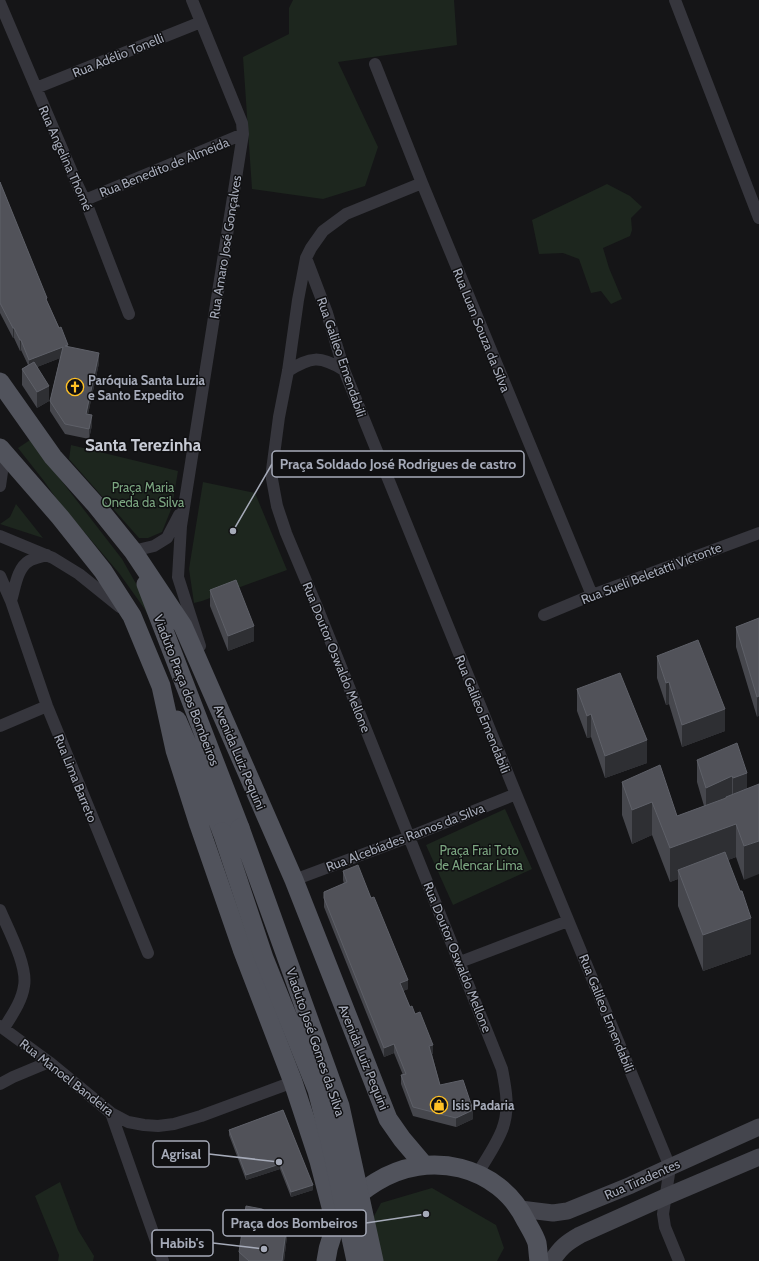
<svg xmlns="http://www.w3.org/2000/svg" width="759" height="1261" font-family="Cabin,sans-serif">
<style>
.green{fill:#1d261e}
.lines{fill:none;stroke-linecap:round;stroke-linejoin:round}
.street{stroke:#36363d;stroke-width:12}
.secondary{stroke:#44454d;stroke-width:17}
.primary{stroke:#51535c;stroke-width:19}
.primary-bridge{stroke:#51535c;stroke-width:19}
.wall{fill:#46474d}
.shaded-wall{fill:#2e2f33}
.building{fill:#515259;stroke:#5e6068}
.labels{text-anchor:middle;dominant-baseline:central;stroke-width:3;stroke-linejoin:round;paint-order:stroke}
.street-label{font-size:13px;fill:#a6abb9;stroke:#101012}
.poi-label{font-size:13px;font-weight:bold;fill:#a6abb9;stroke:#101012;text-anchor:start}
.park-label{font-size:13px;fill:#7ba680;stroke:#101012}
.district-label{font-size:17px;font-weight:bold;fill:#c7cad4;stroke:#101012}
.leader{fill:none;stroke:#a6abb9;stroke-width:1.5}
.callout-dot{fill:#a6abb9;stroke:#101012;stroke-width:1.5}
.callout{fill:#101012;stroke:#a6abb9;stroke-width:1.5}
.callout-label{font-size:14px;text-anchor:middle;font-weight:bold;fill:#a6abb9}
</style>
<rect width="100%" height="100%" fill="#151517"/>
<path class="green" d="M293,0H454L457,45L338,62L378,147L365,186L323,199L252,189L243,57L289,34V8Z
M607,184L630,196L642,207L631,218L632,230L630,236L603,248L609,268L622,299L611,304L601,291L591,293L579,259L563,253L539,254L532,220Z
M30,440L122,559L147,603L165,646L144,608L119,573L58,501L44,481L18,448Z
M71,445L178,471L172,507L162,532L148,538H139L69,459Z
M203,482L255,493L287,570L202,601L194,603L189,569Z
M16,504L43,538L0,524L10,517Z
M505,809L532,869L453,905L426,845Z
M60,1182L78,1230L94,1256L93,1261H58L59,1255L35,1196Z
M432,1188L496,1225L504,1248L497,1261H350L381,1203Z"/>
<g class="lines">
<path class="street" d="M192,0L242,123L243,134L181,526L178,577L200,646
M675,0L759,218
M0,3L77,184L87,205L129,314
M375,64L422,183L592,595
M36,88L201,22
M422,183L346,214L323,231L311,248L306,258L298,300L288,371L279,417L272,470V479L277,506L286,533L317,607L409,837L502,1069C506,1089 510,1110 502,1130C496,1145 486,1160 477,1174
M85,200L243,134
M306,258L327,313L344,370L516,794L670,1167L663,1214L665,1227L679,1261
M288,371C311,357 319,355 344,370
M0,458L2,472L0,486
M0,536L53,558L79,574L120,607
M133,551L154,546L167,538L179,515
M0,576L11,601L47,706L148,953
M11,601C15,588 17,568 29,561C34,558 41,557 47,555
M544,615L592,595L759,533
M0,726L47,706
M294,880L409,837L516,794
M0,910C8,929 28,966 24,986C22,1001 12,1015 4,1028
M460,962L568,921
M0,1026L49,1062L111,1113L128,1122L144,1125L158,1126L174,1124L201,1116L293,1082
M0,1084L13,1077L49,1062
M111,1113L163,1261"/>
<path class="secondary" d="M520,1209L553,1213L567,1211L631,1185L670,1167L759,1127
M552,1261C560,1248 566,1243 580,1235L665,1197L759,1157"/>
<path class="primary" d="M0,382L53,457L96,505L133,551L183,626L294,880L388,1119L402,1139L424,1165
M0,448L60,517L103,571L132,616L161,686L175,750L199,825L242,949L293,1082L319,1161L336,1226
M146,584L240,828
M177,720L192,755L222,832
M326,1261C328,1243 334,1228 344,1213C347,1209 349,1205 352,1201C359,1193 368,1187 376,1182C428,1149 499,1165 526,1221C530,1228 535,1236 537,1243C538,1249 538,1255 539,1261"/>
<path class="primary-bridge" d="M240,828L340,1106L374,1261
M222,832L264,958L317,1090L331,1145L356,1261"/>
</g>
<path class="wall" d="M0,182L47,301L68,347L99,363L88,414L92,425L89,439L65,434L50,411V401L60,358L37,367L49,401L37,408L22,385V369L28,365L21,350L20,351L14,338H13L0,313Z
M210,590L254,641L228,651L210,606Z
M759,618L757,717L736,647V627Z
M657,656L725,731L682,747L669,704L666,705L657,678Z
M577,689L647,763L605,778L591,737L587,738L577,711Z
M697,760L747,773L744,880L736,857L728,860L751,954L703,971L678,906V879L670,882L652,835L632,844L622,815V782L677,816L704,806L697,782Z
M343,871L371,898L408,989L403,991L410,1007L433,1054H432L440,1085L473,1119L456,1127L413,1116L401,1084V1075H403L394,1053L384,1057L324,907V892L344,884L343,880Z
M283,1110L313,1190L291,1197L280,1169L246,1180L229,1135V1130Z
M287,1236L284,1261H239V1252Z"/>
<path class="shaded-wall" d="M13,328H14V338H13Z
M20,340H21V350L20,351Z
M63,347V357L29,370V360Z
M99,353V363L86,424V414Z
M49,386V401L37,408V392Z
M92,415V425L89,439V429Z
M254,626V641L228,651V636Z
M669,682V704L666,705V683Z
M759,696V716L757,717V697Z
M725,709V731L682,747V725Z
M591,714V737L587,738V716Z
M647,740V763L605,778V756Z
M747,773V795L733,801V778Z
M732,776V799L726,797V802L706,811V788Z
M652,802V835L632,844V810Z
M736,824V857L681,878L678,870V879L670,882V848Z
M759,841V874L744,880V846Z
M751,918V954L703,971V935Z
M408,980V989L400,992V983Z
M394,1044V1053L384,1057V1048Z
M433,1045V1054L429,1055V1046Z
M473,1110V1119L456,1127V1118Z
M280,1164V1169L246,1180V1175Z
M313,1185V1190L291,1197V1192Z
M287,1224V1236L284,1261H282Z"/>
<path class="building" d="M0,182L47,298L46,299L59,328L61,327L68,345L65,346L99,353L86,414L92,415L89,429L65,424L50,401L63,347L29,360L21,340H20L14,328H13L0,303Z
M34,362L49,386L37,392L22,369Z
M236,580L254,626L228,636L210,590Z
M759,618V696L757,697L736,627Z
M698,640L725,709L682,725L669,682L666,683L657,656Z
M620,673L647,740L605,756L591,714L587,716L577,689Z
M737,743L747,773L733,778L732,776L706,788L697,760Z
M660,765L677,816L726,798V797L759,784V841L744,846L736,824L670,848L652,802L632,810L622,782Z
M725,852L740,891H742L751,918L703,935L678,870Z
M358,865L371,898L374,897L408,980L400,983L410,1007L412,1006L415,1014L420,1012L433,1045L429,1046L440,1085L463,1080L473,1110L456,1118L413,1107L401,1075L406,1074L394,1044L384,1048L324,898V892L347,882L343,871Z
M283,1110L313,1185L291,1192L280,1164L246,1175L229,1130Z
M246,1206L262,1209L287,1224L282,1261H249L239,1252Z"/>
<defs>
<symbol id="church-ring" viewBox="-11 -11 22 22"><circle r="9.5" fill="#101012" stroke="#ffc125" stroke-width="1.5"/><path d="M-1.2-6h2.4v3.5h3.3v2.4h-3.3V6h-2.4V-.1h-3.3v-2.4h3.3Z" fill="#ffc125"/></symbol>
<symbol id="shop-ring" viewBox="-11 -11 22 22"><circle r="9.5" fill="#101012" stroke="#ffc125" stroke-width="1.5"/><path d="M-5-2.5h2.3a2.7 3.5 0 0 1 5.4 0H5L5.5 6h-11ZM-1.5-2.5h3a1.5 2.3 0 0 0-3 0Z" fill="#ffc125"/></symbol>
</defs>
<g fill-rule="evenodd">
<use href="#church-ring" x="65" y="377" width="20" height="20"/>
<use href="#shop-ring" x="429" y="1095" width="20" height="20"/>
</g>
<g class="labels">
<g class="street-label">
<text transform="translate(118 55) rotate(-22)">Rua Adélio Tonelli</text>
<text transform="translate(66 158) rotate(66)">Rua Angelina Thomé</text>
<text transform="translate(164 167) rotate(-22)">Rua Benedito de Almeida</text>
<text transform="translate(225 247) rotate(-81)">Rua Amaro José Gonçalves</text>
<text transform="translate(482 330) rotate(68)">Rua Luan Souza da Silva</text>
<text transform="translate(342 357) rotate(71)">Rua Galileo Emendabili</text>
<text transform="translate(651 573) rotate(-21)">Rua Sueli Beletatti Victonte</text>
<text transform="translate(337 657) rotate(68)">Rua Doutor Oswaldo Mellone</text>
<text transform="translate(187 690) rotate(69)">Viaduto Praça dos Bombeiros</text>
<text transform="translate(483 714) rotate(68)">Rua Galileo Emendabili</text>
<text transform="translate(240 757) rotate(67)">Avenida Luiz Pequini</text>
<text transform="translate(76 778) rotate(68)">Rua Lima Barreto</text>
<text transform="translate(405 837) rotate(-21)">Rua Alcebíades Ramos da Silva</text>
<text transform="translate(458 957) rotate(68)">Rua Doutor Oswaldo Mellone</text>
<text transform="translate(607 1013) rotate(68)">Rua Galileo Emendabili</text>
<text transform="translate(316 1042) rotate(71)">Viaduto José Gomes da Silva</text>
<text transform="translate(364 1057) rotate(68)">Avenida Luiz Pequini</text>
<text transform="translate(67 1077) rotate(38)">Rua Manoel Bandeira</text>
<text transform="translate(642 1179) rotate(-24)">Rua Tiradentes</text>
</g>
<g class="poi-label">
<text x="88" y="380">Paróquia Santa Luzia<tspan x="88" dy="15">e Santo Expedito</tspan></text>
<text x="452" y="1105">Isis Padaria</text>
</g>
<g class="park-label">
<text x="143" y="487">Praça Maria<tspan x="143" dy="15">Oneda da Silva</tspan></text>
<text x="479" y="850">Praça Frai Toto<tspan x="479" dy="15">de Alencar Lima</tspan></text>
</g>
<g class="district-label">
<text x="143" y="445">Santa Terezinha</text>
</g>
</g>
<path class="leader" d="M233 531L272 464M279 1162L209 1154M426 1214L366 1223M264 1249L213 1243"/>
<g class="callout-dot">
<circle cx="233" cy="531" r="4"/>
<circle cx="279" cy="1162" r="4"/>
<circle cx="426" cy="1214" r="4"/>
<circle cx="264" cy="1249" r="4"/>
</g>
<g class="callout">
<rect x="272" y="451" width="252" height="26" rx="4"/>
<rect x="153" y="1141" width="56" height="26" rx="4"/>
<rect x="223" y="1210" width="143" height="26" rx="4"/>
<rect x="152" y="1230" width="61" height="26" rx="4"/>
</g>
<g class="callout-label">
<text x="398" y="469">Praça Soldado José Rodrigues de castro</text>
<text x="181" y="1159">Agrisal</text>
<text x="294" y="1228">Praça dos Bombeiros</text>
<text x="182" y="1248">Habib's</text>
</g>
</svg>
